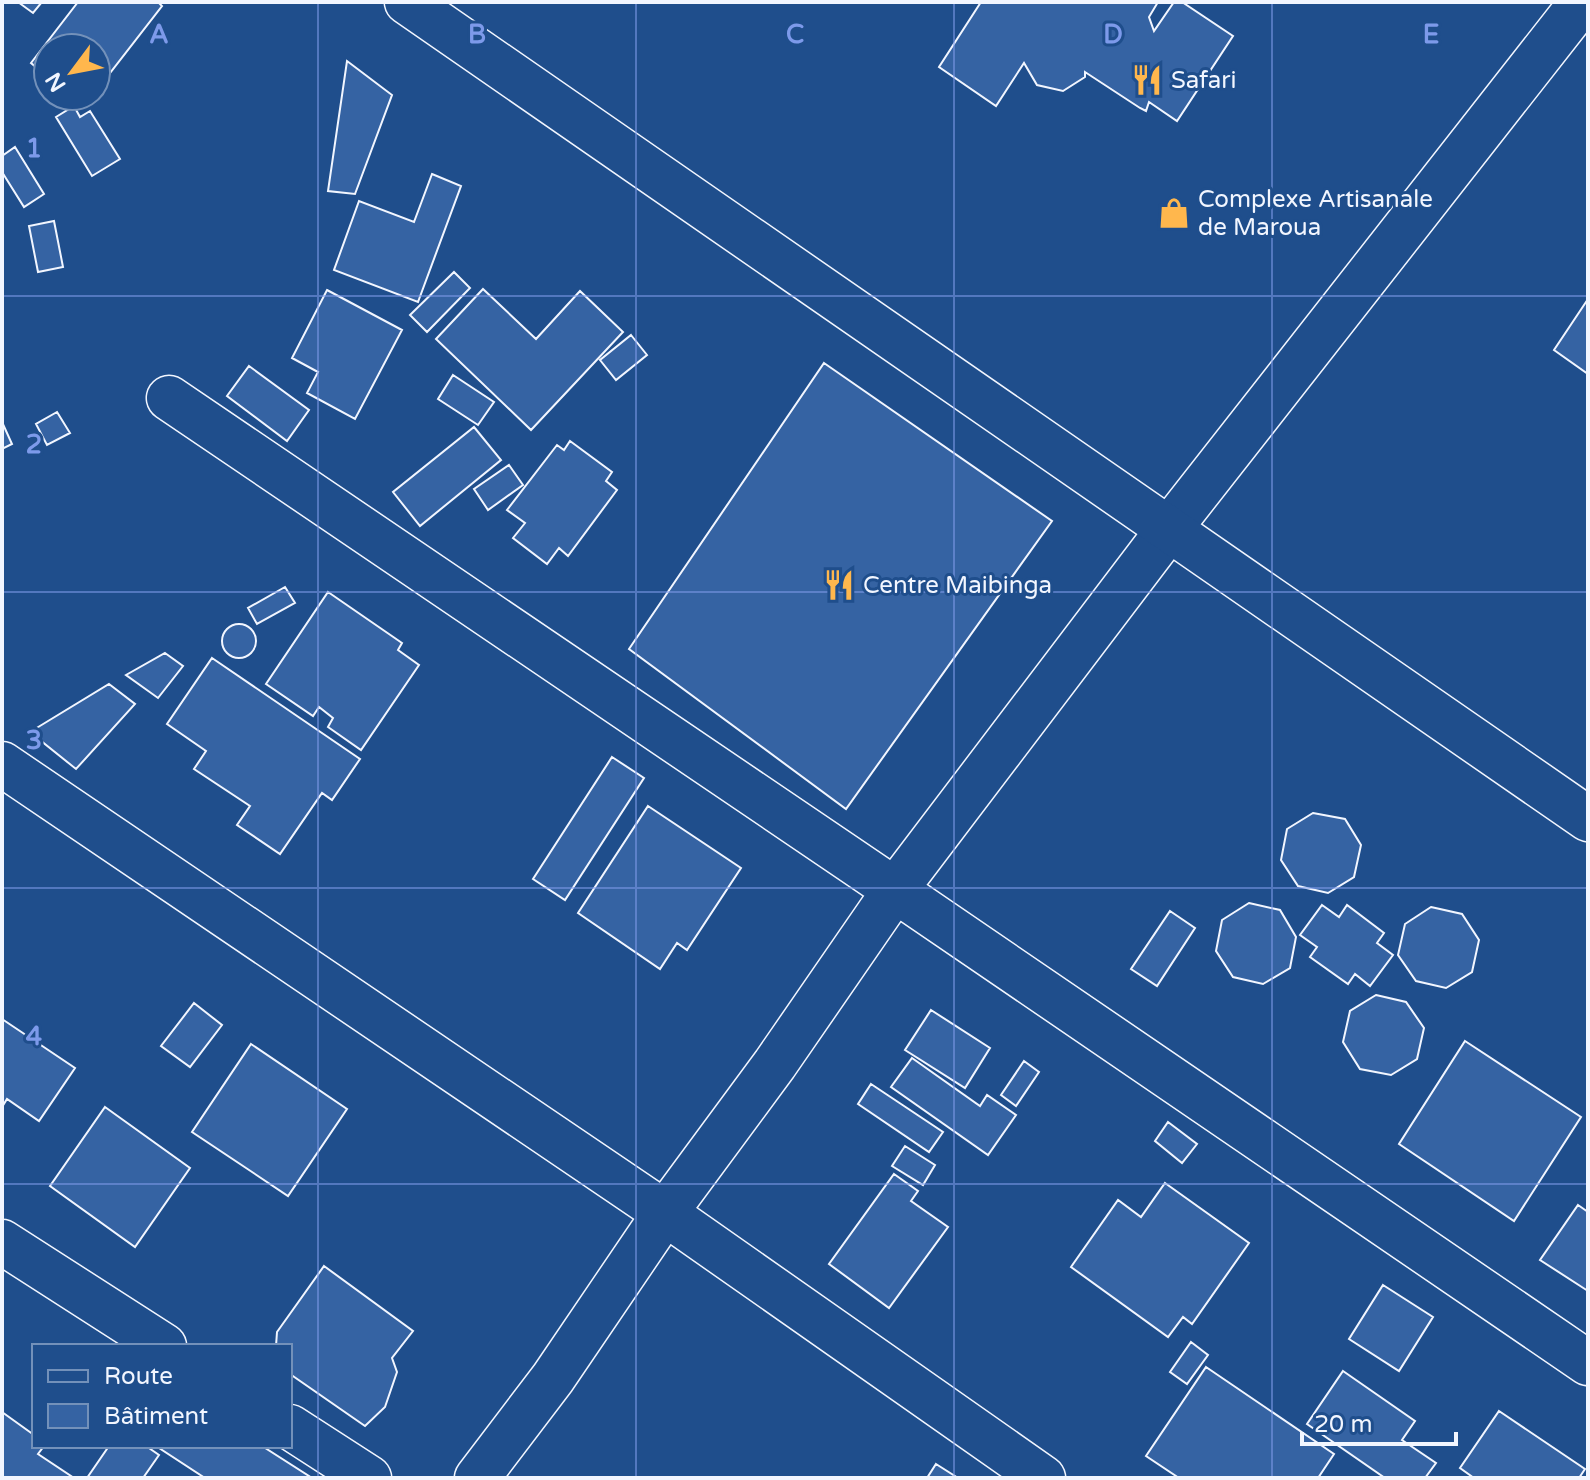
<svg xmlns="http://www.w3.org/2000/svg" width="1590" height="1480" font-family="'Varela Round',sans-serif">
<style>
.building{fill:#3563a3;stroke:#f2f6ff;stroke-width:2}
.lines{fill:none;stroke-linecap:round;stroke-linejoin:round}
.minor-casing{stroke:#f2f6ff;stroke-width:47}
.tertiary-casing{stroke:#f2f6ff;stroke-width:47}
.minor{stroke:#1f4e8c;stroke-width:44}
.tertiary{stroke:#1f4e8c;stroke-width:44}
.grid{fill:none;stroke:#7d9aea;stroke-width:2;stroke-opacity:0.55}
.labels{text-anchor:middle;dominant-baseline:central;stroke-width:6;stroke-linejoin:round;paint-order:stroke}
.poi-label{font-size:24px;fill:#f2f6ff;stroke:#1f4e8c;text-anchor:start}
.grid-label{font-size:26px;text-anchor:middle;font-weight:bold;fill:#7d9aea;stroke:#1f4e8c;stroke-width:6;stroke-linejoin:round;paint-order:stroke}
</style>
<rect width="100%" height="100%" fill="#1f4e8c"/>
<path class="building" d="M18,2H42L33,13Z
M78,2H158L162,6L96,91V48H48V77L31,63Z
M981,2H1158L1149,17L1154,31L1174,2H1182L1233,36L1177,121L1149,102L1146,111L1140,108L1085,72V77L1063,91L1037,85L1024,63L996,106L939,67Z
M347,61L392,95L355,194L328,191Z
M74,106L80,117L90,111L120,159L92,176L56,117Z
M15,147L44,194L24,207L2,172V156Z
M432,174L461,186L418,302L334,270L359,201L414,222Z
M54,221L63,267L38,272L29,226Z
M454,272L470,288L427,332L410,315Z
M483,289L536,339L580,291L623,332L531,430L436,339Z
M327,290L402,330L355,419L307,393L318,372L292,358Z
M1588,299V374L1554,350Z
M631,335L647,355L616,380L600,360Z
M824,363L1052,521L846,809L629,649Z
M249,366L309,410L287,441L227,396Z
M453,375L494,402L478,425L438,399Z
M57,412L70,433L47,445L36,424Z
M2,422L12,444L2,449Z
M474,427L501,460L420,526L393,492Z
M570,441L612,472L606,481L617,490L568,556L559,548L547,564L513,538L525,523L507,510L557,445L564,450Z
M509,465L523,485L488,510L474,489Z
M285,587L295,603L257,624L248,608Z
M328,592L402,643L398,650L419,665L361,750L328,727L333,718L319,707L313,716L266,684Z
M222 641a17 17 0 1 1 34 0a17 17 0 1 1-34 0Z
M165,653L183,666L158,698L126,675Z
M212,658L360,759L332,800L322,793L280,854L237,825L250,806L194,769L206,751L167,724Z
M109,684L135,704L76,769L30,732Z
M612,757L644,778L565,900L533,879Z
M648,806L741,868L687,950L677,943L660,969L578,913Z
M1313,813L1345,819L1361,845L1354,877L1328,893L1298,886L1281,860L1287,829Z
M1249,903L1280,910L1296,937L1290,968L1263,984L1233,977L1216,951L1222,920Z
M1322,905L1339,917L1347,905L1384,933L1377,943L1393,955L1370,986L1355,974L1348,984L1310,957L1317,947L1300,935Z
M1431,907L1462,914L1479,940L1472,972L1446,988L1416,981L1398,955L1405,924Z
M1170,911L1195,928L1157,986L1131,969Z
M1376,995L1406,1002L1424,1028L1417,1059L1391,1075L1360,1069L1343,1042L1350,1011Z
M194,1003L222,1025L190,1067L161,1046Z
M931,1010L990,1048L965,1088L905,1050Z
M2,1019L75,1068L39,1121L7,1099L2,1107Z
M1465,1041L1581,1117L1514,1221L1399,1144Z
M251,1044L347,1109L288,1196L192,1132Z
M912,1058L980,1106L987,1095L1016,1115L988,1155L891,1087Z
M1024,1061L1039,1072L1016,1106L1001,1095Z
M871,1084L943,1132L929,1152L858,1104Z
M105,1107L190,1168L135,1247L50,1186Z
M1168,1122L1197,1144L1182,1163L1155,1141Z
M905,1146L935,1165L923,1185L892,1166Z
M894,1174L918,1191L911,1201L948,1227L889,1308L829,1264Z
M1165,1183L1249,1243L1192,1324L1183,1317L1168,1337L1071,1267L1118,1200L1141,1217Z
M1578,1205L1588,1212V1291L1540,1260Z
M324,1266L413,1331L392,1358L397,1372L385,1407L365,1426L290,1374V1346H276L277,1332Z
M1383,1285L1433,1317L1399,1371L1349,1339Z
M1191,1342L1208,1355L1187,1384L1170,1372Z
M1206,1367L1334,1454L1318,1478H1179L1146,1456Z
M1343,1371L1415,1421L1402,1440L1436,1463L1425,1478H1385L1307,1424Z
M1499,1411L1585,1469L1579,1478H1474L1460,1468Z
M2,1412L34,1435V1446H44L38,1454L74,1478H2Z
M109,1446H146L159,1455L143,1478H87Z
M156,1446H262L312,1478H205Z
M936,1464L958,1478H927Z"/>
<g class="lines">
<defs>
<path id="minor" d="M169,398L895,890L1588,1363
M2,764L665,1213L1043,1478
M2,1242L164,1346
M290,1427L369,1478
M477,1478L553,1378L665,1213L775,1064L895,890L1169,529L1582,2"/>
<path id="tertiary" d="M407,2L1588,819"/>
</defs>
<use href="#minor" class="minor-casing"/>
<use href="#tertiary" class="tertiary-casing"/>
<use href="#minor" class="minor"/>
<use href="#tertiary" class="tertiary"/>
</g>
<path class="grid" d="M318,2V1478M636,2V1478M954,2V1478M1272,2V1478M2,296H1588M2,592H1588M2,888H1588M2,1184H1588"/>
<defs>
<symbol id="restaurant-bare" viewBox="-9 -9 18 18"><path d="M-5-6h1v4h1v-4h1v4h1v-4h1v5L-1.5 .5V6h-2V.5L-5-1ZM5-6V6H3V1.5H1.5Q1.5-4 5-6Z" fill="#ffb74d" stroke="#1f4e8c" stroke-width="2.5" paint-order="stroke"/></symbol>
<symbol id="shop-bare" viewBox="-9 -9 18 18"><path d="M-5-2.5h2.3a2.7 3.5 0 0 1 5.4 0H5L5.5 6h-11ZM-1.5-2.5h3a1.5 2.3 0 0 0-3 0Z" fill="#ffb74d" stroke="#1f4e8c" stroke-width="2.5" paint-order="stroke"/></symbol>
</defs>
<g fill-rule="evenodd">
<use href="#restaurant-bare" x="1125" y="58" width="44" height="44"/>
<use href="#shop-bare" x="1152" y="191" width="44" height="44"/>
<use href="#restaurant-bare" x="817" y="563" width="44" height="44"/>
</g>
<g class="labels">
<g class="poi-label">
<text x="1171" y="80">Safari</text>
<text x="1198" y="199">Complexe Artisanale<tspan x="1198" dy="28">de Maroua</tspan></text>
<text x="863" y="585">Centre Maibinga</text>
</g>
</g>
<g class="grid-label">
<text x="159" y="43">A</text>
<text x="477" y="43">B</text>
<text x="795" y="43">C</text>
<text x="1113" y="43">D</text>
<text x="1431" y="43">E</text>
<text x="34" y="157">1</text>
<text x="34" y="453">2</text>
<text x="34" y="749">3</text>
<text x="34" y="1045">4</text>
</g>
<rect width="1590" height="1480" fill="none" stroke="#f2f6ff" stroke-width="8"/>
<rect x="32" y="1344" width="260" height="104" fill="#1f4e8c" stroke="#7391ba" stroke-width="2"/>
<rect x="48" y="1370" width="40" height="12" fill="#1f4e8c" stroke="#7391ba" stroke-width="2"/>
<text x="104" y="1384" font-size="24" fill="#f2f6ff">Route</text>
<rect x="48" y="1404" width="40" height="24" fill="#3563a3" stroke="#7391ba" stroke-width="2"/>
<text x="104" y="1424" font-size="24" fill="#f2f6ff">Bâtiment</text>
<g transform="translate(72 72) rotate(238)"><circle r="38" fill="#1f4e8c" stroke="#7391ba" stroke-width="2"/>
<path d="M0-6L14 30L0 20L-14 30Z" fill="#ffb74d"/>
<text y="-12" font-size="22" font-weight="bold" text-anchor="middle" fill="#f2f6ff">N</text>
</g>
<path d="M1302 1432v12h154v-12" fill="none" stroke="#f2f6ff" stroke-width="4"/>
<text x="1314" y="1432" font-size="24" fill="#f2f6ff" stroke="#1f4e8c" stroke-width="6" paint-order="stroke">20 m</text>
</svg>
